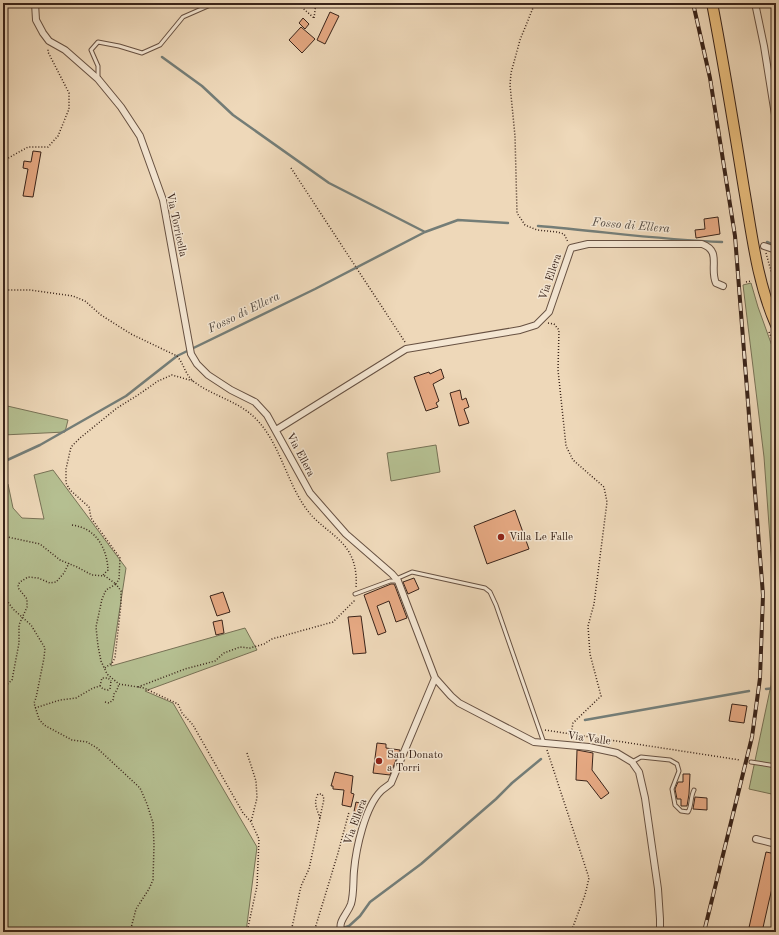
<svg xmlns="http://www.w3.org/2000/svg" width="779" height="935" font-family="'Old Standard TT',serif">
<style>
.green{fill:#b5bf91;stroke:#787256}
.lines{fill:none;stroke-linecap:round;stroke-linejoin:round}
.stream{stroke:#747d77;stroke-width:2.5}
.building{fill:#e6a983;stroke:#3a241a}
.service-casing{stroke:#675142;stroke-width:5}
.minor-casing{stroke:#675142;stroke-width:8}
.primary-casing{stroke:#3a241a;stroke-width:12}
.path{stroke:#3a241a;stroke-width:1.5;stroke-dasharray:1 2;stroke-linecap:butt}
.service{stroke:#f4e6d2;stroke-width:3}
.minor{stroke:#f4e6d2;stroke-width:6}
.primary{stroke:#e7bc7c;stroke-width:10}
.rail-casing{stroke:#3a241a;stroke-width:4}
.rail{stroke:#f4e6d2;stroke-width:2.5;stroke-dasharray:8;stroke-linecap:butt}
.poi-dot{fill:#8f2418;stroke:#f4e6d2;stroke-width:1.5}
.labels{text-anchor:middle;dominant-baseline:central;stroke-width:3;stroke-linejoin:round;paint-order:stroke}
.street-label{font-size:11px;fill:#3a241a;stroke:#f4e6d2}
.poi-label{font-size:11px;fill:#3a241a;stroke:#f4e6d2;text-anchor:start}
.water-label{font-size:12px;font-style:italic;fill:#524941;stroke:#f4e6d2}
</style>
<rect width="100%" height="100%" fill="#eed8b9"/>
<filter id="stains"><feTurbulence type="fractalNoise" baseFrequency=".005" numOctaves="4"/><feColorMatrix values="0 0 0 0 .2 0 0 0 0 .09 0 0 0 0 .02 0 0 0 .5 -.17"/></filter>
<radialGradient id="worn" r=".72"><stop offset=".6" stop-color="#630" stop-opacity="0"/><stop offset="1" stop-color="#630" stop-opacity=".3"/></radialGradient>
<path class="green" d="M751,283L758,307L776,357V795L749,789L771,685L774,593L764,457L743,285Z
M3,405L68,420L65,432L3,435Z
M436,445L440,472L391,481L387,453Z
M53,470L126,568L111,666L245,628L257,650L145,691L173,703L257,847L246,932H3V480L8,484L13,508L22,518L44,519L34,475Z"/>
<g class="lines">
<path class="stream" d="M162,57L202,86L233,115L329,183L425,232
M538,226C600,231 661,240 722,242
M767,242L776,246
M3,462L40,445L126,396L177,356L315,289L425,232L458,220L508,223
M766,689L776,688
M585,720L749,691
M331,932L349,926L360,916L370,902L421,864L496,799L512,783L541,759"/>
</g>
<path class="building" d="M330,12L339,16L325,44L317,40Z
M303,18L309,24L305,29L299,23Z
M301,27L315,39L302,53L289,40Z
M33,151L41,152L33,197L23,196L28,169L23,168L24,161L31,162Z
M718,217L720,234L696,238L695,230L705,229L704,219Z
M441,369L444,378L433,384L439,401L436,403L438,407L426,411L414,377L429,372L430,374Z
M460,390L462,400L466,398L469,407L464,409L469,423L459,426L450,393Z
M515,510L529,549L487,564L474,526Z
M414,578L419,589L408,594L403,582Z
M391,584H394L395,586L407,618L396,622L389,601L377,606L386,632L378,635L364,595Z
M223,592L230,612L217,616L210,596Z
M361,616L366,653L353,654L348,617Z
M222,620L224,633L216,635L213,622Z
M732,704L747,706L744,723L729,721Z
M377,743L386,744V748L400,750L390,775L373,773Z
M577,750L593,753L592,770L609,793L601,799L587,781L576,780Z
M335,772L353,776L351,793L354,794L351,807L342,805L344,790L333,789V786H331Z
M683,774H690L689,794L687,806H681V799H677L675,789L678,782H683Z
M695,797L707,798V810L693,809Z
M356,802L363,804L358,822L352,821Z
M766,852L776,854V872L769,901L762,932H748Z"/>
<g class="lines">
<defs>
<path id="service" d="M98,77V66L91,50L98,42L119,46L142,53L160,45L183,17L215,3
M396,579L412,572L485,588L490,592L496,605L544,743
M355,594L390,581H398
M632,762L641,757L670,760L677,764L679,771L672,789L675,805L681,811L688,812C692,806 690,798 694,790
M751,762L776,766"/>
<path id="minor" d="M35,3L36,20L43,33L49,41L65,50L98,79L121,107L140,136L163,200L191,354L197,364L208,375L231,390L255,402L267,415L310,493L346,534L392,574L398,581L435,678L451,696L459,703L534,742L589,747L617,753L632,762L639,772L645,798L658,889L660,919V932
M755,3L764,46L776,121
M764,246L776,250
M276,430L406,349L520,330L536,325L549,312L571,248L588,244H702C722,251 709,268 716,283L723,286
M756,839L776,844
M341,932C338,920 347,915 351,904C354,894 353,881 354,871C356,848 365,807 381,791C384,788 388,786 391,783L435,678"/>
<path id="primary" d="M712,3C724,65 734,127 744,189C752,235 757,282 776,325"/>
</defs>
<use href="#service" class="service-casing"/>
<use href="#minor" class="minor-casing"/>
<use href="#primary" class="primary-casing"/>
<path class="path" d="M297,3L314,18
M535,3L520,40L511,73L510,85L515,136L517,213L525,225L537,230L557,232L564,234L568,242
M314,18L316,3
M3,161L28,147H48L58,136L69,109V93L48,52V49
M291,168L405,342
M766,253L776,289
M746,282L752,281
M3,287L9,290H30L73,296L85,301L101,315L131,334L177,356C184,364 185,374 193,381C212,396 239,401 256,419C282,445 287,488 312,516C323,528 340,537 349,552C355,562 357,575 356,587
M548,323L554,324L559,330L558,370L566,446L573,460L604,487L607,502L594,604L588,626L590,654L601,696L573,723L571,734
M769,332L776,349
M72,525C96,528 107,548 108,570L102,576
M3,536L40,544L60,560L77,567L92,575L105,576L116,584L106,590L102,599L96,627L98,646L101,661L107,674L119,684L144,688L178,704L182,713L193,725L243,813L251,822L259,839L257,886L247,932
M3,595L13,609L31,625L45,648L44,658L36,698L34,703L39,719L44,725L72,740L87,742L97,748L140,788L147,804L153,823L154,845L153,880L149,889L136,909L130,932
M105,668L113,662L115,657L121,604V591L116,584L119,579L120,558L91,518L89,507L70,490L66,483V469L71,447L80,438L117,408L138,395L158,381L172,375L193,381
M100,686L102,678H108L111,681
M138,687L185,669L215,661L224,653L240,647L250,648L264,644L272,639L333,622L354,601V599
M3,688L12,680L19,643V625L27,607V599L19,589L18,585L20,582L28,577L38,578L50,583L56,582L64,573L69,563
M105,702L109,703L113,700L114,694L117,690L119,684
M35,708L60,700L76,698L93,688L100,686L103,689L108,690L110,689L111,681
M545,730L740,760
M547,750L589,878L585,895L571,932
M247,753L256,781L257,798L251,822
M291,932L301,886L309,869L324,799L322,794H318C313,803 317,809 320,818
M314,932L338,853L349,812"/>
<use href="#service" class="service"/>
<use href="#minor" class="minor"/>
<use href="#primary" class="primary"/>
<defs>
<path id="rail" d="M693,3L710,78L735,236L763,595L760,678L752,737L704,932"/>
</defs>
<use href="#rail" class="rail-casing"/>
<use href="#rail" class="rail"/>
</g>
<g class="poi-dot">
<circle cx="501" cy="537" r="4"/>
<circle cx="379" cy="761" r="4"/>
</g>
<g class="labels">
<g class="street-label">
<text transform="translate(176 225) rotate(78)">Via Torricella</text>
<text transform="translate(551 277) rotate(-71)">Via Ellera</text>
<text transform="translate(300 455) rotate(62)">Via Ellera</text>
<text transform="translate(589 739) rotate(8)">Via Valle</text>
<text transform="translate(356 822) rotate(-70)">Via Ellera</text>
</g>
<g class="poi-label">
<text x="509" y="537">Villa Le Falle</text>
<text x="387" y="755">San Donato<tspan x="387" dy="13">a Torri</tspan></text>
</g>
<g class="water-label">
<text transform="translate(631 226) rotate(5)">Fosso di Ellera</text>
<text transform="translate(244 313) rotate(-26)">Fosso di Ellera</text>
</g>
</g>
<rect width="779" height="935" fill="none" stroke="#eed8b9" stroke-width="16"/>
<rect x="4" y="4" width="771" height="927" fill="none" stroke="#3a241a" stroke-width="2"/>
<rect x="8" y="8" width="763" height="919" fill="none" stroke="#3a241a"/>
<rect width="100%" height="100%" filter="url(#stains)"/>
<rect width="100%" height="100%" fill="url(#worn)"/>
</svg>
